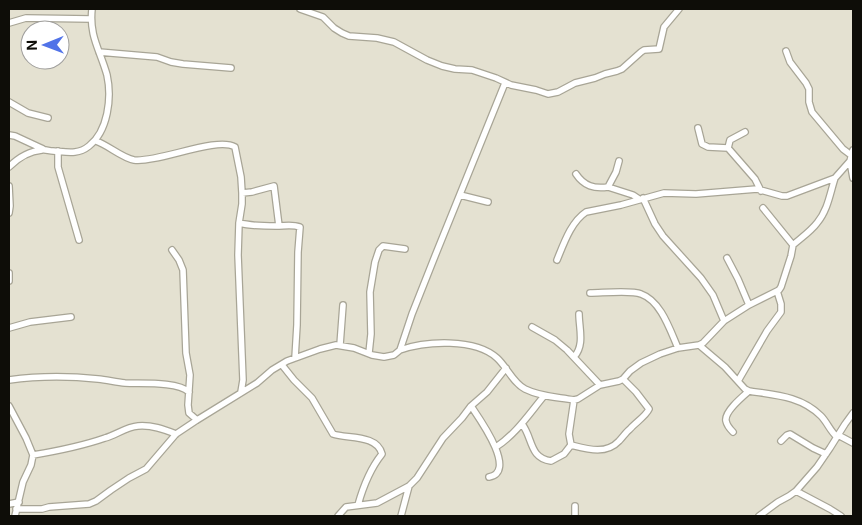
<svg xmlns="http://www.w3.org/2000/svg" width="862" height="525" font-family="Inter,sans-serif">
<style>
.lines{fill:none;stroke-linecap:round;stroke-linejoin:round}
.street-casing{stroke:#a8a596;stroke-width:8}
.street{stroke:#fff;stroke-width:5.5}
</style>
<rect width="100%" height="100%" fill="#e4e1d1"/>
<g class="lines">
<defs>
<path id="street" d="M300,9L323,17L334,28L342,33L349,36L377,38L394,42L427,60L442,66L455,69L472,70L496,78L511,85L536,90L548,94L558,92L575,83L595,78L605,74L617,71L622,69L641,52L644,50L659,49L664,27L679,9
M9,23L26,18L91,19
M786,51L790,62L806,83L809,89V102L812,112L843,149L851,155
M99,52L157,57L171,62L183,64L231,68
M9,102L28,113L48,118
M698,128L702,144L708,147L728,148L755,179L761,191
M9,135L15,136L43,149
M96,141C108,145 122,158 134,160C158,163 217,136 235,147L241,177L242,193V204L239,223L238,255L243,380L241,392
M728,148L730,140L745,132
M853,150L850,161L853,178
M58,151V167L79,240
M9,167C18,158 29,151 42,150C45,149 49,151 53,151C67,152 78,155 89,146C108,131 112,98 107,75C100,50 89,36 92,9
M576,174C584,186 594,189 608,187L616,172L619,161
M9,186L10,206L9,213
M608,187L633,195L639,199
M242,193L252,192L274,186L279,226
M460,195L488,202
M643,198L655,224L663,236L701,278L713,295L724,321
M239,223C251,226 263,226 276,226C285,226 292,224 300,227L298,252L297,325L295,358
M793,245C801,238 811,231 817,223C828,210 830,193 835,178
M172,250L179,260L183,270L186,353L190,375L188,405L189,413L197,420
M727,258L738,279L749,305
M557,260C564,243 571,222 586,212L621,205L664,193L696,194L757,189L782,196H787L835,178L850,161
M9,273V281
M590,293C602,293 632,290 641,294C661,301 670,330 678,348
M532,327L555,340L567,350L600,385
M9,328L30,322L71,317
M340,345L343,305
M699,345L725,367L745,389L749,391C775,395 801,396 821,416C827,422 830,431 837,437
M400,350C426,341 475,338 497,358C507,367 513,383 525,389C541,397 558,397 574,400L578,399L600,385L619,381L623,379L630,371L641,363L660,354L678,348L699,345L703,343L724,321L749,305L779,290L781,287L791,256L793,245L763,208
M369,353L371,334L370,292L375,262L379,250L383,246L405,249
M574,357C585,345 579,328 579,314
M282,365L294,380L312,398L333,434C347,439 377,434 382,454C370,469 363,487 358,505
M9,380C38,376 69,376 98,379C107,380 116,382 125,383C140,384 177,381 189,392
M738,381L767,331L781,312V304L777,291
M9,406L26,438L33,455L31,465L23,482L15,516
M471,406C479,418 518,472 489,477
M522,424C533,438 529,458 551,461L564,454L571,445L569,434L574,400
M733,432C730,429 727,426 726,421C724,412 742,397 749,391
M838,435L853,443
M781,441L787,435L790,434L813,448L826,454
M571,445C587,449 606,455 619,441C623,437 626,432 630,429C635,423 646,416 649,409L636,392L623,379
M496,447C516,434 529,414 544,396
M33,455C57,451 82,446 105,438C116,435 126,427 138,426C152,425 163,429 176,434
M796,491L830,509L841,516
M9,504L19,502
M16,509H42L49,507L89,504L96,501L111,490L129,478L146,469L176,434L197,420L257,383L272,370L287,361L320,349L336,345L354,348L372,355L384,357L394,355L400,350L412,314L435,256L505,83
M338,516L346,507L377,503L409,486L417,478L443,438L462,418L471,406L487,392L506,368
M401,516L409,486
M575,516V506
M759,516L778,502L789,496L796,491L817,467L830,448L845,424L853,413"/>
</defs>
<use href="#street" class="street-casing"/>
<use href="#street" class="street"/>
</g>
<rect width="862" height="525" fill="none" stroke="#0e0d08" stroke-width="20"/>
<g transform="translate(45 45) rotate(269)"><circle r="24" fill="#ffffff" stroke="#9f9e9c"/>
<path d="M0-4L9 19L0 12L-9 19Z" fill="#5173e8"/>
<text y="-8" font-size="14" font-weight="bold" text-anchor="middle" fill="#0e0d08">N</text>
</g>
</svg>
